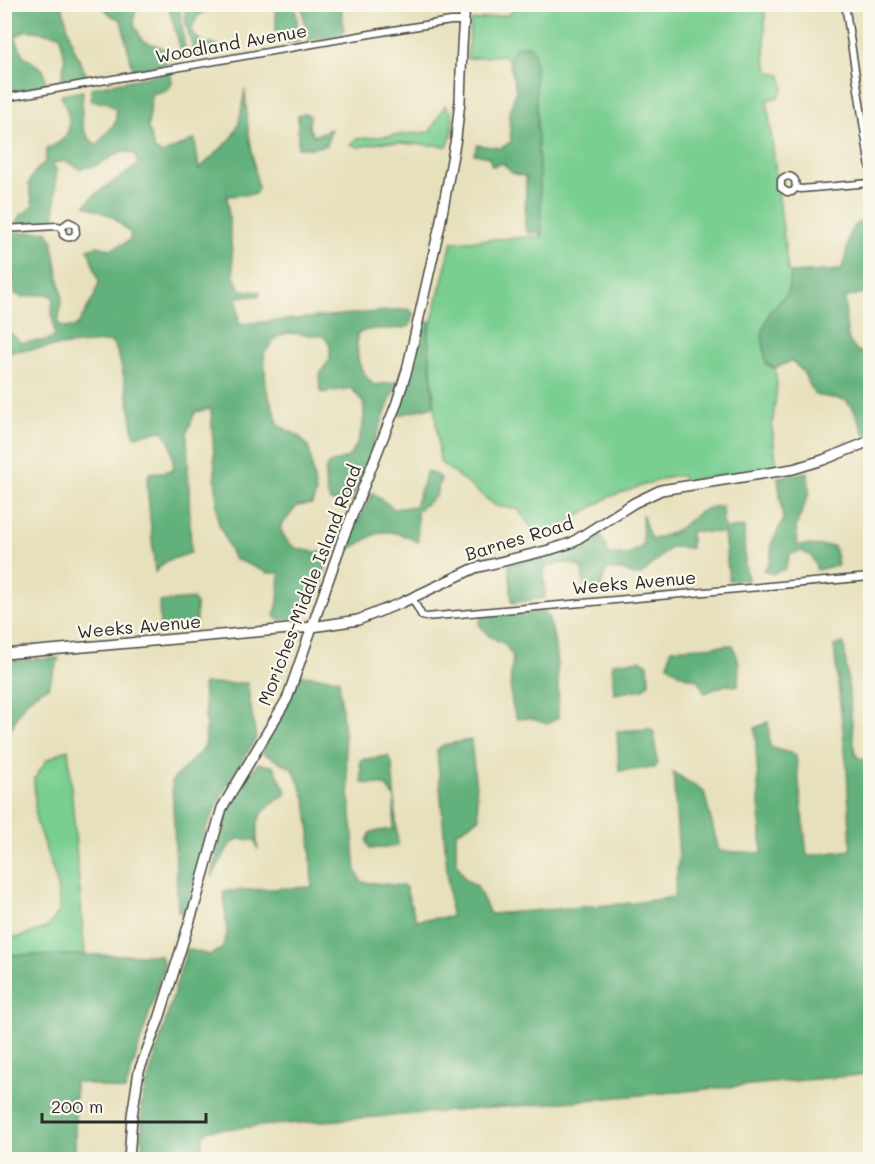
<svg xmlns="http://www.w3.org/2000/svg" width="875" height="1164" font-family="Mali,sans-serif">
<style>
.green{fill:#79ce91;stroke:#527c5e;stroke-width:1.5}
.forest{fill:#62b17b;stroke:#466e53;stroke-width:1.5}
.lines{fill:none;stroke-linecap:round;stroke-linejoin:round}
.street-casing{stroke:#474641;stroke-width:9}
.secondary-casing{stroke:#474641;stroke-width:12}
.street{stroke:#fff;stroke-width:6}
.secondary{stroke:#fff;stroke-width:9}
.labels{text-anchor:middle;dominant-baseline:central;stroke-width:4.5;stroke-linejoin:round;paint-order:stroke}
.street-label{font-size:18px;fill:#2b2b2b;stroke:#fbf7ec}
</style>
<rect width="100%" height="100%" fill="#fbf7ec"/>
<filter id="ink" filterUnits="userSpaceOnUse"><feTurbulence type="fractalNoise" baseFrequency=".0167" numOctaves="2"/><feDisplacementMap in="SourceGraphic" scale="12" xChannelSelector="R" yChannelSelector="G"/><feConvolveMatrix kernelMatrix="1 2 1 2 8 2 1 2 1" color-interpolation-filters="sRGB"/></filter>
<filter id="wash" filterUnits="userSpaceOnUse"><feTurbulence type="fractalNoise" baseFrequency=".008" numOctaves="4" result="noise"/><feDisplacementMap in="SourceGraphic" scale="24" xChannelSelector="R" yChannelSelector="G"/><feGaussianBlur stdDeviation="1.35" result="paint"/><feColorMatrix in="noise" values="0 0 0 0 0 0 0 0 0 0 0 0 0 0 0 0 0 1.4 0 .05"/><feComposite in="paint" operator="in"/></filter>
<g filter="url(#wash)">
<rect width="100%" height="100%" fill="#e7e0bc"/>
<path class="green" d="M514,5H772L765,6V59L769,72L781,75L784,88L778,97L767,100L788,271L791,273L788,293L770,311L766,364L775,368L777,386L772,428L777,468L684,481L682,476H671L609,497L540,539L518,509L496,506L440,462L428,336L452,242L542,236L533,52L509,61L503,55L467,59L471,21L511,14Z
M445,105L453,115L452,135L447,146L384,142L358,147L350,144L356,139L430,132Z
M68,749L85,955H5V938L20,937L48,927L60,910L56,879L36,821L34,779L47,760Z"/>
<path class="forest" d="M5,4L62,5L73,47L88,78L71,82H61L65,60L60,35L26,30L15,37L23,55L43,70L47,85L5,93Z
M101,5H140L135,11L134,24L142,40L170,51L167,63L133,70L121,20L112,16Z
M168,5H179L186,56L183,57Z
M184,5H214L197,17L192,28C197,43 204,43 219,45L223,54L195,56L186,24Z
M275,5H295L300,42C265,47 280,29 275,5Z
M307,5H341L344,32L342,36L308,40L302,8Z
M528,45L534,51L542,237L540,232L528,233L525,228L526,177L512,173L503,163L492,166L489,157L474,154L477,145L501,148L511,142L509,116L516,90L509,61L515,48Z
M171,72L172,84L167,90L152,94L148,127L154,149L162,154L195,139L199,169L231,139L239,123L245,90L248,128L258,188L255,194L227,196L234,277L241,290L260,292L259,296L237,297L239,324L409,309L413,313L410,326C392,332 373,325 357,334C357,358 356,367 374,385L397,382L352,500L348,503L330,501C326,493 324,479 326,469C329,459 343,462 349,456C359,446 367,417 363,403C361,399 355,393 352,388L321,393C317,378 320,371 330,360V344L323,336L287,333L277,337L264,353L266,387L279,426L299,436L309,448L316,493L312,504L297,506L280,527C288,553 305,550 328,553L322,585L301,617L280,620L274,616L278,602L280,573H268L233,558L218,521L211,409L195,412L187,433L191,553L166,561L155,572L147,484L149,473C158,471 166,474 174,469C172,457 173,439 162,431L134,436C132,421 122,349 111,342C106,340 18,351 5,352V327L21,343L48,340L55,335L52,313L53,297L48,294L22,297L15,294L8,237L11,233L47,231L52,239L62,297L58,323L64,328L77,326L94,297L99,282L88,249L97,246L112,249L129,241L131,234L113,217L85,205C99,188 121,179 138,165L135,154L122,151L97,165L80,169L66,161L52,163L56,169L55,216L47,222L16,224L19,217L33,206L29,183L34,173L45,162L47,149C52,146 61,143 64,138C75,125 66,109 61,95L83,91C82,112 77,133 97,145L116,122V110L108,103L91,101V88Z
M305,113L310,116L309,128L314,136L331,129L327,145L313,148H298V115Z
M870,217V291L845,298C847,322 841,351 870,355V397L868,398L870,414V435L866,436L855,412L846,400L815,395L803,372L792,361L775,368L766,364L762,333L770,311L788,293L791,273L841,270C853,248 839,227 870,217Z
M425,321L430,322L428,336L434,406L400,415L398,413L413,368L420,325Z
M427,471L441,478L436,496L417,511L418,542C376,520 377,538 341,553L373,493L394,509L415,506Z
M808,472L809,493L796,526L797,545L834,546L838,565L817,570L812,556L801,551L790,554L785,569L772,574L763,570L770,563L772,542L783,521L778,477Z
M722,506L724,529L744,527L745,564L748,580H729L724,533L691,531V548L671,547L641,575H633L623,570H606L600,591L585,594L582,568C569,561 558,562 544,568L545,598L512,603L509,564L555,554L600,534L609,554L628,555L643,546L642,514L651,540C659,537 668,535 675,531C694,519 697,507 722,506Z
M193,599L196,604V628L163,631L160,627L159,602Z
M544,611C558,627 559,695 558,718L547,724L530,718L517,719C508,700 510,677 513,657L505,644L489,636L479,624L482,616Z
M844,643L855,754L860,759L870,760V1074L531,1105L209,1130L203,1135L201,1160L143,1159L141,1104L187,949L209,955L222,949L227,934L224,891L312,887L310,833L306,800L293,769L261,752L301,675L339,679L356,871L362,882L405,886L416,920L451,917L437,750L443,745L471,740L479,818L456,833V862L466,880L477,886L490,914L633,903L674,897L679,856L673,772L704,792L719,851L762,853L755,728L768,722L770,747L796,755L807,856L851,850L847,769L834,646Z
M733,645L739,663L738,686L725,685L705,693L698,680L682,675L668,665L671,649Z
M59,658L48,687C26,695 19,711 10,731L5,733V661Z
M641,660L648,664L649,683L644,689L614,694L612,663Z
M247,683L256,738L226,787L206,829L185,915L178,911L172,781L205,747L206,728L203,684Z
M649,729L654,732L657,764L655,768L619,771L617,731Z
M388,756L392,763L398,846L370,849L367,841L371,832L393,829L395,798L385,785L362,783L360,760Z
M258,763L274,767L287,793C259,813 254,815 258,850L255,840L238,839L229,846L212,877L224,818L243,783Z
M5,955H161L164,966L125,1091L75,1081V1159H5Z"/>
</g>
<g filter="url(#ink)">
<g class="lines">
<defs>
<path id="street" d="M845,4L870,168
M4,98L399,29L451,21H463
M796,188L795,180C791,175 785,175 781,180V188L787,192H792L796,188L801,189L870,183
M4,229L57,226L62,227L69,222L75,225L76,233C73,238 68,239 63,235L62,227
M412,598L422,616L426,617L870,577"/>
<path id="secondary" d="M4,654L312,627L358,620L401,603L475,568L549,550L571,543L634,503L661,490L793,469L823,460L870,441
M129,1160L132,1116L139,1071L159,1019L196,901L222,808L287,699L342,541L396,405L407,370L440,225L456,138L460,101L462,46L465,4"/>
</defs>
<use href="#street" class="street-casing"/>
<use href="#secondary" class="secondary-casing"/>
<use href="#street" class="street"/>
<use href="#secondary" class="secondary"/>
</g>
</g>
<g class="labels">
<g class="street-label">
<text transform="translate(231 43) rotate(-10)">Woodland Avenue</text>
<text transform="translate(519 538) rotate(-17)">Barnes Road</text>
<text transform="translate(634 582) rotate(-5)">Weeks Avenue</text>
<text transform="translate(309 585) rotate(-69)">Moriches-Middle Island Road</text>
<text transform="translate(139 626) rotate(-5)">Weeks Avenue</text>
</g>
</g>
<rect width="875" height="1164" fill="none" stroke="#fbf7ec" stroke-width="24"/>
<path d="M42 1113v9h164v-9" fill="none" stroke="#2b2b2b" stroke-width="3"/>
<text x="51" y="1113" font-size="18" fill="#2b2b2b" stroke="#fbf7ec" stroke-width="4.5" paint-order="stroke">200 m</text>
</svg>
